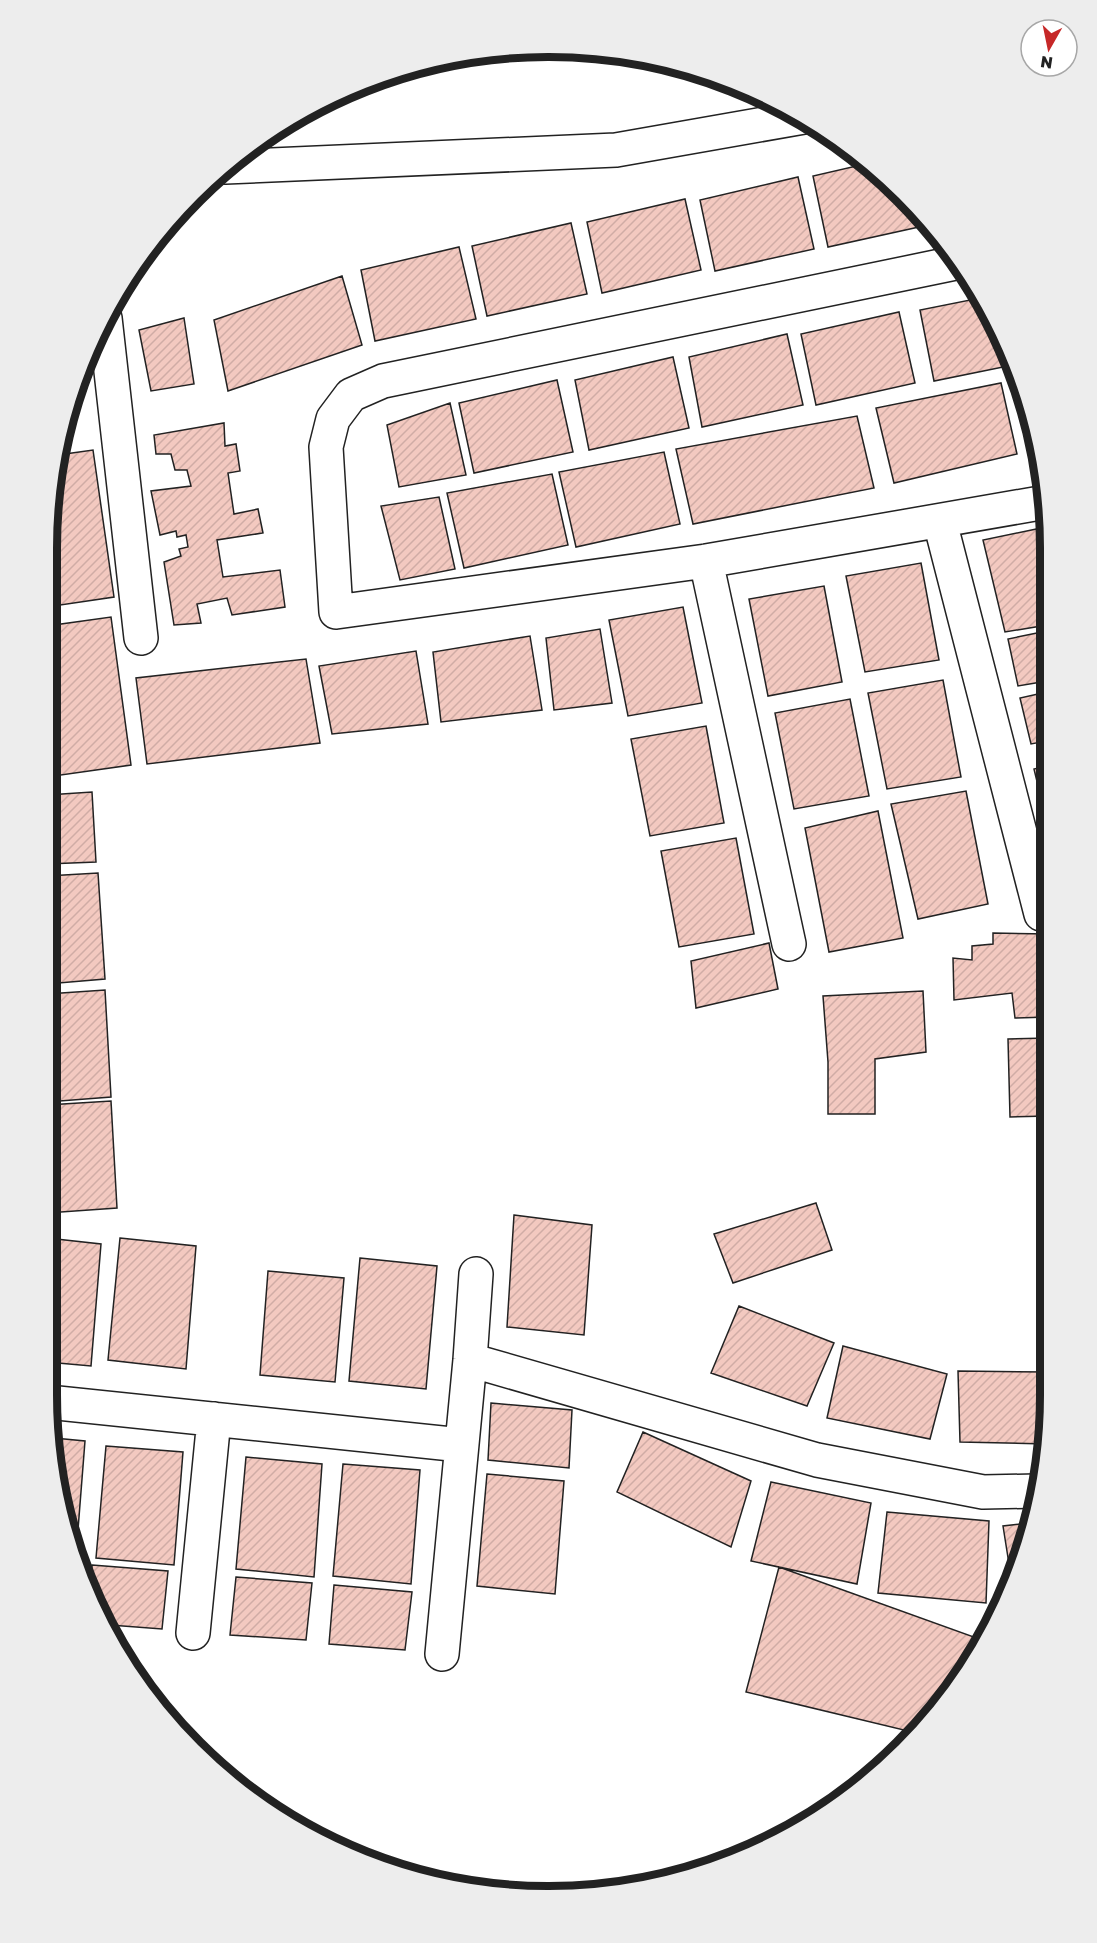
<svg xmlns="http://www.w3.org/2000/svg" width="1097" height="1943" font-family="'Golos Text',sans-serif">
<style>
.building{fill:url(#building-hatch);stroke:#222;stroke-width:1.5}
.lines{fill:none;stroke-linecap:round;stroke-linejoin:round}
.street-casing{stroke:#222;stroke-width:36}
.street{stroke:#fff;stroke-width:33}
.rim{fill:none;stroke:#222;stroke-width:8}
</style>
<defs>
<pattern id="building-hatch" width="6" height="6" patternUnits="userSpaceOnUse" patternTransform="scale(1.5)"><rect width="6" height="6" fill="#f3c9c0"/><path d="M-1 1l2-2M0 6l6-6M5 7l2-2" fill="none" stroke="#d0aca5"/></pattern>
</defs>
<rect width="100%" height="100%" fill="#fff"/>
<path class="building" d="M865,164L903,193L928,225L828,247L813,176Z
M798,177L814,249L715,271L700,200Z
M685,199L701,270L602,293L587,222Z
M571,223L587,294L487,316L472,246Z
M459,247L476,319L375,341L361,270Z
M342,276L362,345L228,391L214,320Z
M980,298L1013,365L934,381L920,310Z
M899,312L915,383L816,405L801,334Z
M184,318L194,384L151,391L139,330Z
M787,334L803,405L702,427L689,357Z
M673,357L689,428L589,450L575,380Z
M1019,377L1024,387L1039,450L1029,452L1010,379Z
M557,380L573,452L474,473L459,403Z
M1001,383L1017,454L894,483L876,408Z
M450,403L466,475L399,487L387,425Z
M857,416L874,488L693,524L676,449Z
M224,423L225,446L236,444L240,471L228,473L234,514L258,509L263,533L217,540L223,577L280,570L285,607L232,615L227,598L197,604L201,623L174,625L164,562L181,556L179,549L188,547L186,535L177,537L176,531L160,535L151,491L191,486L187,470H175L171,454H156L154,435Z
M93,450L114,597L47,607L48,516L58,455Z
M664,452L680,524L576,547L559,472Z
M552,474L568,545L464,568L447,493Z
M439,497L455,569L400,580L381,506Z
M1046,527L1047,625L1005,632L983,540Z
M921,563L939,660L865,672L846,576Z
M824,586L842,682L768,696L749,599Z
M683,607L702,703L628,716L609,620Z
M111,617L131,765L47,777V626Z
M600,629L612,703L554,710L546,638Z
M1047,631V681L1018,686L1008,639Z
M530,636L542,710L441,722L433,652Z
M416,651L428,724L332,734L319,666Z
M306,659L320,743L147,764L136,678Z
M943,680L961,777L887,789L868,693Z
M1047,692V741L1031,744L1020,698Z
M850,699L869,796L794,809L775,713Z
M706,726L724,823L650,836L631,739Z
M1047,766V815H1045L1034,769Z
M966,791L988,904L918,919L891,804Z
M92,792L96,862L47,864V795Z
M878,811L903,938L829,952L805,828Z
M736,838L754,934L679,947L661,851Z
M98,873L105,979L47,984V876Z
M993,933L1048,934V1017L1015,1018L1012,993L954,1000L953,958L972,960V946L993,944Z
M769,943L778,989L696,1008L691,961Z
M105,990L111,1097L47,1102V994Z
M923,991L926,1052L875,1059V1114H828V1062L823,996Z
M1048,1038V1116L1010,1117L1008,1039Z
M111,1101L117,1208L47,1213V1105Z
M816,1203L832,1250L733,1283L714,1234Z
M514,1215L592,1225L584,1335L507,1327Z
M47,1238L101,1244L91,1366L47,1362Z
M120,1238L196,1246L186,1369L108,1360Z
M360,1258L437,1266L426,1389L349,1381Z
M268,1271L344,1278L335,1382L260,1375Z
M739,1306L834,1343L807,1406L711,1373Z
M843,1346L947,1374L930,1439L827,1418Z
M958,1371L1049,1372V1427L1046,1444L960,1442Z
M491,1403L572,1410L569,1468L488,1460Z
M643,1432L751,1481L731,1547L617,1492Z
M54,1438L85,1441L76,1555L73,1554Z
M106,1446L183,1452L174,1565L96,1558Z
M246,1457L322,1464L314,1577L236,1569Z
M343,1464L420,1470L411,1584L333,1576Z
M487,1474L564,1481L555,1594L477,1586Z
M771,1482L871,1503L857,1584L751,1561Z
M887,1512L989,1521L986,1603L878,1593Z
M1030,1523L1024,1556L1012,1583L1003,1526Z
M92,1565L168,1571L162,1629L110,1625L90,1587Z
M779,1567L985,1641L912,1732L746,1692Z
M236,1577L312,1583L306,1640L230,1635Z
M334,1585L412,1592L405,1650L329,1644Z"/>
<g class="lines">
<defs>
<path id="street" d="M225,167L616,150L804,117
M960,262L383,381L351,395L333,419L326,447L336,612L706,561L1046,502
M105,318L141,638
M940,522L1041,914
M706,561L789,944
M470,1360L817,1460L983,1492L1037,1491
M48,1402L461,1445
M193,1633L214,1419
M442,1654L470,1360L476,1274"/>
</defs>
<use href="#street" class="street-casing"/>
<use href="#street" class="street"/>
</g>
<path d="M0 0H1097V1943H0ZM548 57H549A491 491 0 0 1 1040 548V1395A491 491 0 0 1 549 1886H548A491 491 0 0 1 57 1395V548A491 491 0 0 1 548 57Z" fill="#ededed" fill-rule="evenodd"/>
<path class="rim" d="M548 57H549A491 491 0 0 1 1040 548V1395A491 491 0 0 1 549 1886H548A491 491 0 0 1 57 1395V548A491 491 0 0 1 548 57Z"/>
<g transform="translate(1049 48) rotate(189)"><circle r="28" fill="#ffffff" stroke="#a7a7a7" stroke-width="1.5"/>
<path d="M0-4.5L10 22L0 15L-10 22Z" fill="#c62828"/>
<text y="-9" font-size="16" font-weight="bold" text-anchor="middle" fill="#222222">N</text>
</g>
</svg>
